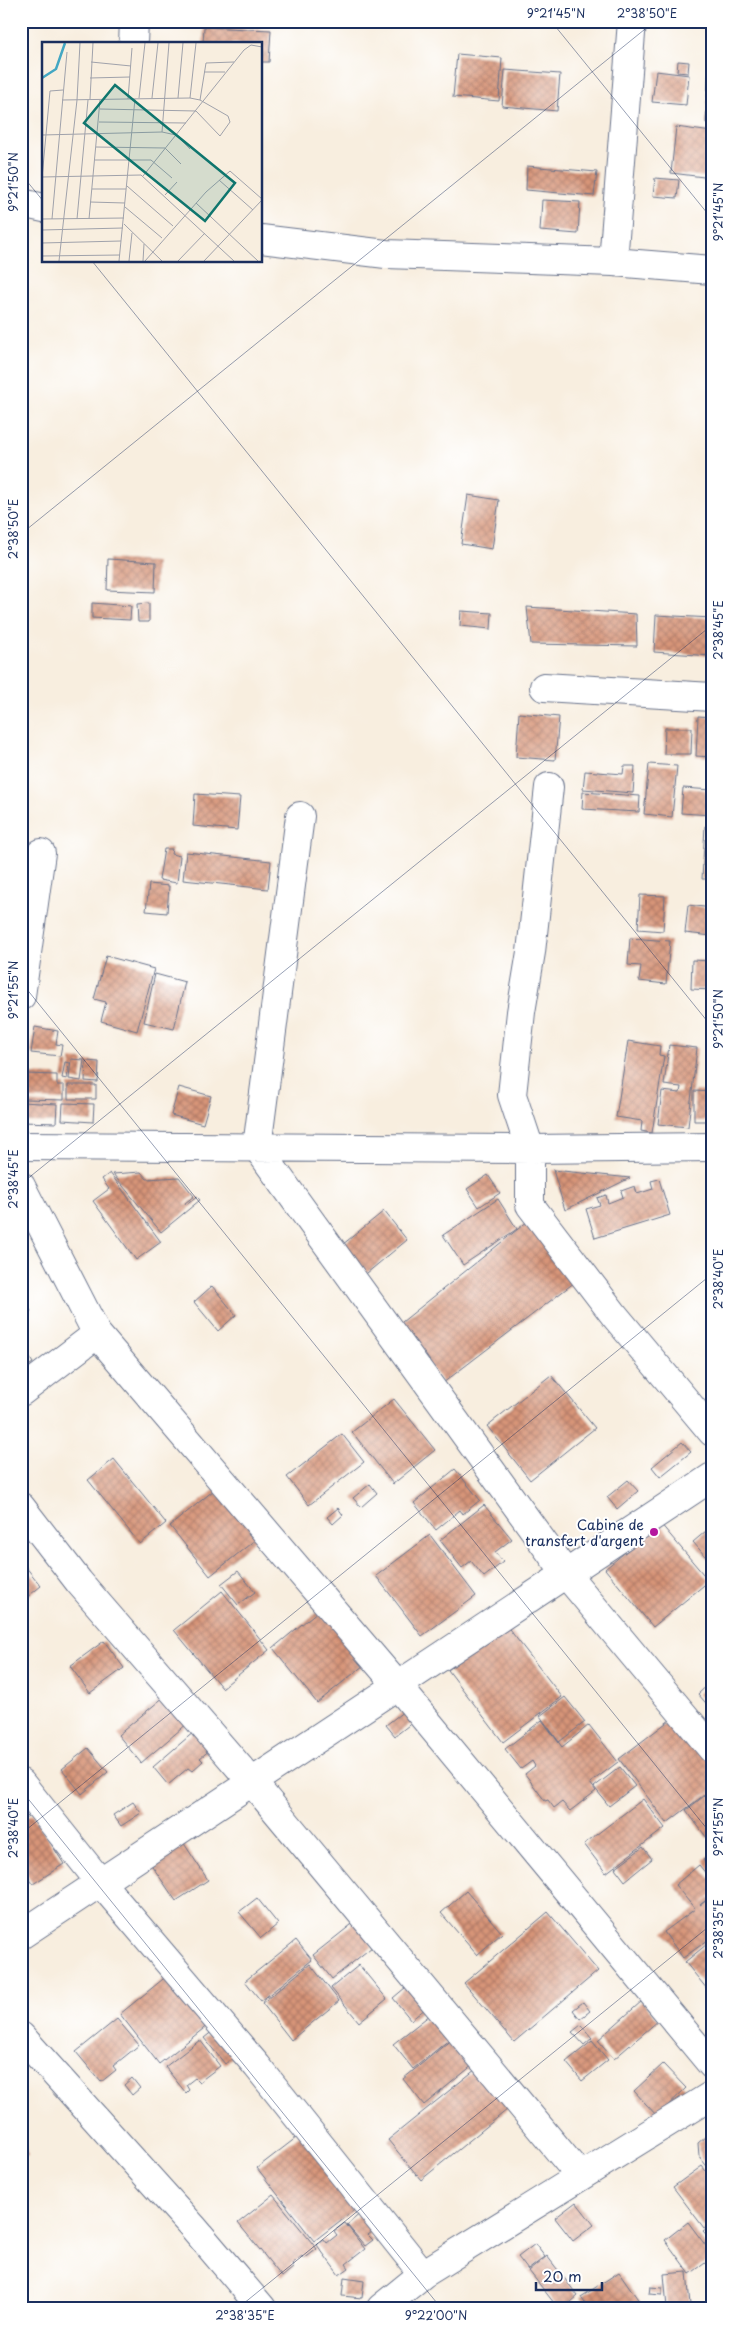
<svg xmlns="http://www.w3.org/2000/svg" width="733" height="2329" font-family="'Playpen Sans',sans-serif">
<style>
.building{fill:url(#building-cross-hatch)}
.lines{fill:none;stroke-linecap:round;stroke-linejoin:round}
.minor-casing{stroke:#68728b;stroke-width:30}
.minor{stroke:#fff;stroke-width:28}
.ticks{fill:none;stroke:#1b2f5e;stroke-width:1;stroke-opacity:0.45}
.poi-dot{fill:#b5179e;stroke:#fff;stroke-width:2}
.labels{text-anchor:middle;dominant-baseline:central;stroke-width:4;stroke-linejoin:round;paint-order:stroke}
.poi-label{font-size:14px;fill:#1b2f5e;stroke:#fff;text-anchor:end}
.inset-river{fill:none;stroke:#43a7c3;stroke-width:2.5}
.inset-road{fill:none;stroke:#a0a2ab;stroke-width:1}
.view{fill:#0f766e;fill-opacity:0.15;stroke:#0f766e;stroke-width:2.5}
.inset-edge{fill:none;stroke:#1b2f5e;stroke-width:2.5}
.neatline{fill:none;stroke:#1b2f5e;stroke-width:2}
.ticks-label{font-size:12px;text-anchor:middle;fill:#1b2f5e}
</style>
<defs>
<pattern id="building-cross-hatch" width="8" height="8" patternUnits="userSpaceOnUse" patternTransform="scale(1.25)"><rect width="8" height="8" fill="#d79478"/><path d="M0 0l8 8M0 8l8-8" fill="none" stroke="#ae7966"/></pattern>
</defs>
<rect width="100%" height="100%" fill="#fff"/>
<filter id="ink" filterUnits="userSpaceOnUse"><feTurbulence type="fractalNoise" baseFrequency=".02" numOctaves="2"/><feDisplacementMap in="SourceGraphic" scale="10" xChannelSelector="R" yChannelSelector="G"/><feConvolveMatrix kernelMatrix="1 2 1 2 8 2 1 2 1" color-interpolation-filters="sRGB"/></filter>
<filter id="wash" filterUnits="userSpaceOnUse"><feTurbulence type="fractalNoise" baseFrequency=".0096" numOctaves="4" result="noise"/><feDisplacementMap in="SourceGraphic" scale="20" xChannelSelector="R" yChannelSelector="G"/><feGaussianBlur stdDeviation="1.12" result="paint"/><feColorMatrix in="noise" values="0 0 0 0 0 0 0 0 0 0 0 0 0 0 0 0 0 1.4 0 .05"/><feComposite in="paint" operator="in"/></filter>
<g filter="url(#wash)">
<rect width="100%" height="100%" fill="#f8eedf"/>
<g id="blocks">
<path class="building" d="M21,21H25L23,47H21Z
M204,27L271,30L269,62H261V44H203Z
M457,54L502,58L499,101L453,97Z
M678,61L689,62L688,73L677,72Z
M709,62L712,63V123H706Z
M505,70L560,74L557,111L502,106Z
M656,71L689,75L686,105L652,102Z
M676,127L712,132V178L671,173Z
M527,166L597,172L594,196L526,190Z
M655,178L679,180L677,198L653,196Z
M542,200L580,202L578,234L540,231Z
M468,495L499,500L492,549L461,544Z
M108,559L156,562L155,592L107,590Z
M92,603L131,606L130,620L92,618Z
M149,603V622H138L137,604Z
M527,607L636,614L637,646L531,644Z
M461,611L492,613L491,629L460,626Z
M656,615L712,618V656L654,652Z
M519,713L559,717L555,760L516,757Z
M698,716L712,717V757L696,756Z
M665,728H692L691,754H664Z
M649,764L677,766L672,817L644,814Z
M624,766H635L633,793L583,789L585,771L623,774Z
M683,788L712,790V815L681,813Z
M583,792L640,796L639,812L582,809Z
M195,794L240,797L237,830L193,826Z
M705,826H712V879H702Z
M164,849H172L171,854L180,856L177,883L159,880Z
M186,852L271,861L268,889L183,880Z
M149,884L169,886L167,913L146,911Z
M640,895L665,896L663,931L638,929Z
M688,905L712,908V936L685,933Z
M630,938L670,941L666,984L639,981L641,966L628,965Z
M106,956L154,969L137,1031L101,1021L106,1002L94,999Z
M692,960L712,961V990L691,989Z
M155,974L185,982L174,1029L144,1022Z
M35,1027L58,1031L56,1044L62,1045L60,1056L31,1053Z
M628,1041L660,1046L659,1055L664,1056L652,1133L641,1131L642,1121L616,1117Z
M669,1045L697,1048L688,1127L658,1124L662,1091L680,1093L681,1087L664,1085Z
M71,1059L84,1060L81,1081L69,1079Z
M86,1061L99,1062L98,1082L85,1081Z
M65,1062L69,1063L67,1079L62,1078Z
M25,1074L57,1075V1085H64V1100L25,1099Z
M68,1085H96V1099H68Z
M179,1087L211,1096L203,1124L171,1115Z
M694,1091L712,1092V1121H694Z
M22,1102L57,1104L56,1123L21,1122Z
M63,1103L94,1104L93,1122L62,1120Z
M553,1170L630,1178L565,1210Z
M141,1172L147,1179L179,1177L194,1196L185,1203L186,1205L197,1197L200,1200L161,1232L113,1174Z
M110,1173L161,1242L136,1260L93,1201L109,1189L102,1179Z
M488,1175L500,1193L479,1207L467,1189Z
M659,1179L670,1215L595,1238L586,1209L600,1205L597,1198L606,1195L608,1203L623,1197L621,1191L635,1186L637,1194L653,1189L651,1181Z
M498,1199L517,1229L463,1265L443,1235Z
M384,1211L407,1240L361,1278L337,1249Z
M528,1221L579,1279L443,1383L397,1326Z
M212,1286L236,1315L218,1331L194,1302Z
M21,1299L31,1311L21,1318Z
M29,1357L33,1363L21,1371V1362Z
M551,1375L595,1428L530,1480L487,1426Z
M394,1399L435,1450L393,1484L352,1432Z
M342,1434L364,1462L309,1505L287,1477Z
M682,1442L691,1452L660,1477L652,1467Z
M114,1459L166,1523L140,1544L88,1480Z
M455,1469L480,1500L463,1514L460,1510L436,1530L414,1503Z
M628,1480L638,1491L617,1509L607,1497Z
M370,1484L377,1493L361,1507L353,1498Z
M219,1486L260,1536L210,1576L170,1526Z
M484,1505L512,1539L495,1552L503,1562L484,1577L471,1561L462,1568L440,1540Z
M338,1508L343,1515L333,1524L327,1517Z
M660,1523L709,1581L653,1627L605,1569Z
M712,1526V1564L693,1542Z
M430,1535L476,1596L422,1636L376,1576Z
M21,1561L41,1586L21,1602Z
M238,1571L255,1592L238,1605L221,1584Z
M222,1591L269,1650L222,1688L174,1630Z
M324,1606L369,1661L317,1703L273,1648Z
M506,1625L562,1697L503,1742L448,1670Z
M104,1641L124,1668L90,1693L70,1666Z
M712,1681V1710L698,1694Z
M165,1696L188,1723L141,1763L118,1735Z
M565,1697L585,1722L559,1742L540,1716Z
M404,1711L413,1722L395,1736L386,1725Z
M679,1713L712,1756V1789L667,1823L619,1759Z
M542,1720L562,1747L589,1725L618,1762L590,1783L596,1791L570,1811L562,1802L554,1808L548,1800L545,1801L525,1774L535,1766L532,1761L521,1769L505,1749Z
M195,1731L210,1750L200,1758L203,1761L192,1771L188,1768L168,1785L153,1767Z
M88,1748L108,1772L82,1794L62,1769Z
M620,1767L635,1786L609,1806L594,1787Z
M712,1790V1834L707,1838L686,1810Z
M643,1799L665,1828L606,1873L584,1844Z
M133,1802L141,1813L121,1826L113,1815Z
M32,1814L64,1864L33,1884L21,1865V1820Z
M183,1842L208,1880L176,1901L150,1863Z
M643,1847L652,1859L625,1881L615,1868Z
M712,1853V1872L703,1860Z
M699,1865L712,1881V1895L700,1905L712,1897V1937L683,1958L664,1932L695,1909L675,1885Z
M466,1891L502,1933L477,1955L441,1913Z
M257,1898L278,1924L261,1938L239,1912Z
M548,1912L598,1971L514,2042L464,1983Z
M361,1917L372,1947L332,1979L313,1955Z
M296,1940L312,1960L261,2001L245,1981Z
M712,1940V1995L685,1962Z
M310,1964L339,2001L291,2040L262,2003Z
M359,1965L387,1999L359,2022L331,1988Z
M168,1975L208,2025L159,2064L120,2014Z
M412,1982L430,2005L411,2020L393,1998Z
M642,2001L659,2020L614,2059L598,2040Z
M583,2002L590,2011L580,2019L573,2010Z
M435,2011L455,2035L413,2069L393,2044Z
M117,2019L139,2045L113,2066L116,2070L101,2082L76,2052Z
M581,2025L592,2038L584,2045L572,2032Z
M218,2027L239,2053L225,2064L204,2038Z
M458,2034L479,2060L424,2105L403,2079Z
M200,2040L220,2066L199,2082L195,2078L186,2085L189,2090L186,2093L165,2067Z
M592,2041L608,2060L582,2081L566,2062Z
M663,2064L686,2088L657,2116L634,2091Z
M481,2065L513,2105L421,2180L388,2140Z
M132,2078L140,2088L132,2095L124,2085Z
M712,2131V2167L709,2169L699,2156L698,2143Z
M301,2134L358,2207L314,2241L257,2168Z
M26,2141L28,2156L21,2157V2142Z
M702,2166L712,2179V2222L704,2228L673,2187Z
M273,2195L317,2249L304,2259L302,2256L292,2264L294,2267L282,2277L238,2223Z
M576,2202L594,2225L573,2241L555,2218Z
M363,2211L377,2228L368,2235L373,2240L365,2246L347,2225Z
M688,2222L712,2254V2258L690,2274L665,2240Z
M345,2223L365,2249L346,2264L349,2268L339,2275L317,2245L324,2239L327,2243L337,2235L334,2231Z
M712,2224V2241L703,2231Z
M535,2244L545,2257L528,2270L518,2257Z
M547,2256L578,2296L564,2308H558L529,2271Z
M619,2272L644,2308H588L581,2297Z
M687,2272L690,2305L667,2308L664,2274Z
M344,2278L364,2281L362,2298L342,2296Z
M650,2287L662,2288V2295L649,2294Z"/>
</g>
</g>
<g filter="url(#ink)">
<use href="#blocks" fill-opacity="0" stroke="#68728b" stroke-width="1"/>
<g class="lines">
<defs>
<path id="minor" d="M133,44L134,21
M21,203L44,208
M261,239L386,254L613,262L712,270
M613,262L632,21
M544,687L712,697
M549,787L531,952L521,1012L512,1095L530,1149V1205L615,1316L712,1432
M300,816L257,1147L566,1574L712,1749
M21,996L41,853
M21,1146L530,1149L712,1147
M21,1186L97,1334L397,1685L712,2065
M21,1392L97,1334
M21,1507L79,1582L252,1782L580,2176
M21,1783L100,1882L257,2066L423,2274
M21,1935L712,1477
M21,2036L193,2227L262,2308
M381,2308L423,2274L712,2095"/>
</defs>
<use href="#minor" class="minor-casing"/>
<use href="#minor" class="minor"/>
</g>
</g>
<path class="ticks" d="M551,21L712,219M21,174L44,202M92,261L712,1027M21,534L655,21M21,982L712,1835M21,1184L712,625M21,1790L441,2308M21,1834L712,1274M238,2308L712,1924"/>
<circle class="poi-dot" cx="654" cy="1532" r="5"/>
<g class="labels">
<g class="poi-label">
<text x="644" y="1524">Cabine de<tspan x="644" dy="16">transfert d'argent</tspan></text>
</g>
</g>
<g transform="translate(42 42)">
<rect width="220" height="220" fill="#f8eedf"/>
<path class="inset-river" d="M0,36L14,27L23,1"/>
<path class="inset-road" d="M49,20L89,24M162,30H183M48,36L88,35M97,56L103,1M110,56L116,1M136,56L141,1M148,56L154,1M48,57L51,1M86,57L90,6M20,58L148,56L158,58L186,74L188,80L178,94L154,69L58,67M158,58L164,21L192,20M57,80L144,81M120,90L127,1M0,93L120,90L134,93L148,107M54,105L123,106L139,122M53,118H109L130,136M101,134L202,8L209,3L220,5M0,135L99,133L192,219M0,136L8,49L21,48M177,138L211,168M85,144L131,184M50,147H84M123,153L135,140M48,160L83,161M154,161L216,219M83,165L120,196M0,177L82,176M10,177L25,10M35,177L46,58M47,177L58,58M82,182L120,219M0,188L81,186M0,201L79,199M0,214L78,213M17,219L35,58L38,1M77,219L93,57M87,219L90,191M101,219L102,202M103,219L164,150L188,129L220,157M136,219L163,191M162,219L220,158"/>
<path class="view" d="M73,43L193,141L163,179L42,81Z"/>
<rect width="220" height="220" class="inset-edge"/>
</g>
<rect width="733" height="2329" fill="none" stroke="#fff" stroke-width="55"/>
<path d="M536 2282v8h66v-8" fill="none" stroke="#1b2f5e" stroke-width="2.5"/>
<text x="543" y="2282" font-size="15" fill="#1b2f5e" stroke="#ffffff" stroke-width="4" paint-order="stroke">20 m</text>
<rect x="28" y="28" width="678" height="2274" class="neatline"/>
<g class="ticks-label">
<text x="556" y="18">9°21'45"N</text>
<text x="647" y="18">2°38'50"E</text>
<text transform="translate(14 182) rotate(-90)" y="4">9°21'50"N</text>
<text transform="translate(719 212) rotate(-90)" y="4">9°21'45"N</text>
<text transform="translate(14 529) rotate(-90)" y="4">2°38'50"E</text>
<text transform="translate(719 630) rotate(-90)" y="4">2°38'45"E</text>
<text transform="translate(14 990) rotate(-90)" y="4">9°21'55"N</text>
<text transform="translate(719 1019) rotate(-90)" y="4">9°21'50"N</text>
<text transform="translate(14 1179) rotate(-90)" y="4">2°38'45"E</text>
<text transform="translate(719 1279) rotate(-90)" y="4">2°38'40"E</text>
<text transform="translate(719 1827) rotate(-90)" y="4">9°21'55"N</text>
<text transform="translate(14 1828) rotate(-90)" y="4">2°38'40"E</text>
<text transform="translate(719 1929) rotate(-90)" y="4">2°38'35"E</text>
<text x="245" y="2320">2°38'35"E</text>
<text x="436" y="2320">9°22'00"N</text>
</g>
</svg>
